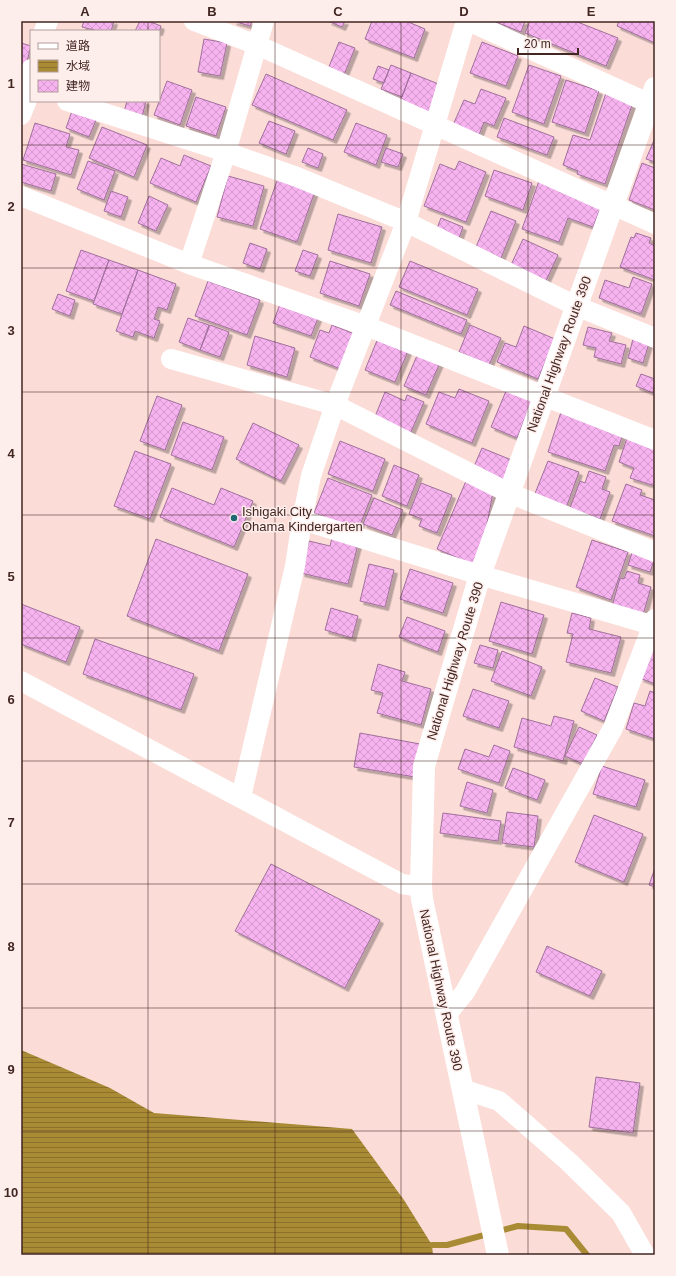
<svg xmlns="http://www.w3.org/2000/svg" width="676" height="1276" font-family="Helvetica,'Noto Sans JP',sans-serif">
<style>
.water{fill:url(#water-rules)}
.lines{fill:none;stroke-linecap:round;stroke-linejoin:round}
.stream{stroke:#a98b35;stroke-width:6}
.building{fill:url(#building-cross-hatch);stroke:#a06f9c;filter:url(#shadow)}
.street{stroke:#fff;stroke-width:20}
.highway{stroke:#fff;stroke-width:22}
.grid{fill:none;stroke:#422622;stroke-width:1;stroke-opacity:0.55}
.poi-dot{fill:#1e6773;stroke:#fdedeb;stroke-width:1.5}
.labels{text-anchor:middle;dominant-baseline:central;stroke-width:3;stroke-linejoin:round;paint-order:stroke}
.street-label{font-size:13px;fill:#422622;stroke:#fdedeb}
.poi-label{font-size:13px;fill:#422622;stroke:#fdedeb;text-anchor:start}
.neatline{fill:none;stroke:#422622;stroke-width:1.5}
.grid-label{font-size:13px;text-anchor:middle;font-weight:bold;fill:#422622}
</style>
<defs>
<pattern id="water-rules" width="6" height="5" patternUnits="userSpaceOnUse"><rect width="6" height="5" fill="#a98b35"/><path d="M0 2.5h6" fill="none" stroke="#8b712c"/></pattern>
<pattern id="building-cross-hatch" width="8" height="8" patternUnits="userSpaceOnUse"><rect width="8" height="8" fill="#f6b3ef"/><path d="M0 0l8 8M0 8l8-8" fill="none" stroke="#d49acd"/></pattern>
<filter id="shadow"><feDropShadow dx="3.5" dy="3.5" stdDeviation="0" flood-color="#0004"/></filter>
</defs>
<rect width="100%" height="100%" fill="#fbdcd7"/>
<path class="water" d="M21,1050L110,1088L154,1113L352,1129L404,1200L432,1245L433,1255H21Z"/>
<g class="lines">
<path class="stream" d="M432,1245H447L518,1226L566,1229L587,1255"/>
</g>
<path class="building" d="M84,21H114L111,31H98L82,27Z
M140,21H148L161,26L159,32L135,31Z
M233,21H252L250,26Z
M328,21H345L342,27Z
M372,21H406L425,29L414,58L365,39Z
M493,21H525L521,32Z
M530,21H575L618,38L606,66L525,33Z
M619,21H655V43L617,26Z
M204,39L227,43L220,76L198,72Z
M339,42L355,48L344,75L328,69Z
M482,42L518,56L506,86L470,73Z
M21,43L31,46L25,69L21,68Z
M391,65L411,73L402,97L381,89Z
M529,65L561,76L544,124L512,112Z
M378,66L389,70L384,83L373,79Z
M411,73L441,85L430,113L400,101Z
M266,74L347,110L333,140L252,105Z
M566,80L599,91L585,133L552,122Z
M167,81L192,90L180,125L154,115Z
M481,89L506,98L494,126L484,122L479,135L453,125L464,100L475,104Z
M606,93L633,102L605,184L577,174L578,171L563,165L573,135L590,140Z
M196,97L226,107L216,136L186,126Z
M127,101H146L142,117L124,112Z
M72,111L96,120L89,137L66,128Z
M504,118L554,137L547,155L497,137Z
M269,121L295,131L286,154L259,143Z
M35,123L70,134L66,147L79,150L71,175L23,160Z
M356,123L387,135L376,165L344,152Z
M102,127L147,145L134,177L89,158Z
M655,138V162L646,159Z
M308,148L323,154L318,168L302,162Z
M386,148L403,154L398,167L381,162Z
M184,155L211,166L196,202L150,183L161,158L180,166Z
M88,161L115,171L104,200L77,189Z
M459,161L486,172L466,222L424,206L440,164L455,170Z
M642,163L655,168V210L629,200Z
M21,164L56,174L51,191L21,182Z
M494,170L532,183L523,210L485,196Z
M228,176L264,186L253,226L217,217Z
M278,178L315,191L297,242L260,229Z
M540,178L603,201L593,227L568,218L559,242L522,229Z
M111,191L128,197L121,217L104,211Z
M149,196L168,205L156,231L138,223Z
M491,211L516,221L501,258L476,247Z
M338,214L382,227L371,263L328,250Z
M441,218L463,227L458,241L436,231Z
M636,233L651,238L649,243L655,246V280L620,267L631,237L634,238Z
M523,239L558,255L545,283L510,267Z
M250,243L267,249L260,269L243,263Z
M81,250L109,260L94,301L66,291Z
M303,250L318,255L310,276L295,271Z
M109,260L138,270L122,314L93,304Z
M330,261L370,274L359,306L320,293Z
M410,261L478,289L467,315L399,287Z
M138,270L176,284L167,310L158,307L154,319L160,321L154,338L135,331L133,337L116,331Z
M633,277L652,284L641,314L599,298L605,280L629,288Z
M208,281L260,300L247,335L195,316Z
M396,291L467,320L461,334L390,305Z
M58,294L75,300L70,316L52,309Z
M280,304L318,318L311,336L273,323Z
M188,318L209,325L200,350L179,342Z
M210,325L229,332L220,357L200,350Z
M332,325L357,335L343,370L310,357L320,330L329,333Z
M470,325L501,338L489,365L459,352Z
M524,326L555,339L538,379L497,362L505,343L516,347Z
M588,327L612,333L609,341L626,345L621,364L594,357L596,348L583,345Z
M634,335L650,340L643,363L628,358Z
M255,336L295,348L287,377L247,365Z
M378,338L408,351L395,382L365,370Z
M419,351L441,360L426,395L404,386Z
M641,374L655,379L653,393L636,386Z
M459,389L489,401L472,443L426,424L439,392L455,398Z
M506,391L532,401L517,438L491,427Z
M385,392L405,401L407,395L424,402L410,434L374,419Z
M157,396L182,405L165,450L140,441Z
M561,412L623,433L619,446L614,445L605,471L548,452Z
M183,422L224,437L212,470L171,455Z
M253,423L299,445L281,481L236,459Z
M627,438L655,447V486L630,478L634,468L619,462Z
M340,441L385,459L373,491L328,474Z
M482,448L514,461L505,485L472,471Z
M135,451L171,464L150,519L114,506Z
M548,461L579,472L566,508L534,496Z
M394,465L419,475L407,506L382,496Z
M589,471L606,477L602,489L610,492L600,519L570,508L580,481L585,483Z
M328,478L372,495L358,530L314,513Z
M466,481L493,492L479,567L437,549Z
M421,483L452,495L437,533L419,526L422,519L409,514Z
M626,484L642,490L640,495L655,500V536L612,521Z
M172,488L214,505L221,488L253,501L234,547L160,517Z
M374,498L403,510L392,535L363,524Z
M332,538L358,544L348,584L301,573L309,541L330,546Z
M156,539L248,574L219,651L127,616Z
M592,540L628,552L611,600L576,587Z
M633,550L655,558L650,572L628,565Z
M369,564L394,570L385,607L360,601Z
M410,569L453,583L443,613L400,599Z
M627,571L640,575L638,583L651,587L643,615L612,606L620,578L624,579Z
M501,602L544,615L532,654L489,641Z
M21,604L80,627L66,662L21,644Z
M331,608L358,616L352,638L325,630Z
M572,613L591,618L589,629L621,637L611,673L566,662L573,634L567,633Z
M407,617L445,631L438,652L399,637Z
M95,639L194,674L181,710L83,674Z
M655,642V684L640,678Z
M480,645L498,650L493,668L474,663Z
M502,651L542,667L531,696L491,681Z
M378,664L405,672L402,681L431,689L421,725L377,713L383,693L371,690Z
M595,678L618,687L604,721L581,711Z
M473,689L509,701L499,728L463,716Z
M650,691L655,693V739L626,729L634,703L645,706Z
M554,716L574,721L563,761L514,747L522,718L551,726Z
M579,727L597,735L583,764L565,756Z
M360,733L420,744L415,777L354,767Z
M494,745L510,751L499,783L458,769L465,749L489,757Z
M602,766L645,780L636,807L593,794Z
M513,768L545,780L537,800L505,788Z
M467,782L493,790L487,813L460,806Z
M507,812L538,816L534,847L502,843Z
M443,813L501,821L498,841L440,833Z
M594,815L643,834L624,882L575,862Z
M271,864L380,920L345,988L235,931Z
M655,868V887L649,885Z
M547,946L602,971L590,996L536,972Z
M596,1077L640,1083L633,1133L589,1127Z"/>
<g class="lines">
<path class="street" d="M194,21L257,45L655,224
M468,21L655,106
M44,31L48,21
M24,89L31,69
M67,101L226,152L297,177L406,222L576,306L655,338
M21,115L31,90
M21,196L189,264L366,326L655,440
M189,264L226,152L264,21
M171,359L335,405L509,493L655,552
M302,520L480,575L655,626
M21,681L402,884L421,887
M241,797L295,566L302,520L311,476L335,405L406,222L466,21
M447,1014L465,992L613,728L655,619
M462,1089L499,1101L569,1162L621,1213L645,1255"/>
<path class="highway" d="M498,1255L422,899L421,887L424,766L480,575L655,88"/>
</g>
<path class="grid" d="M148,21V31M275,21V1255M401,21V1255M528,21V1255M148,101V1255M21,145H655M21,268H655M21,392H655M21,515H655M21,638H655M21,761H655M21,884H655M21,1008H655M21,1131H655"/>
<circle class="poi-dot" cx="234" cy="518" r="4"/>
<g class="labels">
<g class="street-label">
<text transform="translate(559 354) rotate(-70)">National Highway Route 390</text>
<text transform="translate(455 661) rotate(-73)">National Highway Route 390</text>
<text transform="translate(441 990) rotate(78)">National Highway Route 390</text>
</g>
<g class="poi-label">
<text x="242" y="511">Ishigaki City<tspan x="242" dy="15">Ohama Kindergarten</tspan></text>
</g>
</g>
<rect width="676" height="1276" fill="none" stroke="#fdedeb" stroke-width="44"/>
<rect x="30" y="30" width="130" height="72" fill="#fdedeb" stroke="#b29d9b"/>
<rect x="38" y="43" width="20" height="6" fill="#ffffff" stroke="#b29d9b"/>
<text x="66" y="50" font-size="12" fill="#422622">道路</text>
<rect x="38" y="60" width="20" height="12" fill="url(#water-rules)" stroke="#b29d9b"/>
<text x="66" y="70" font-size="12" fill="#422622">水域</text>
<rect x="38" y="80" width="20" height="12" fill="url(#building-cross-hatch)" stroke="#b29d9b"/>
<text x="66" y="90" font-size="12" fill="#422622">建物</text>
<path d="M518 48v6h60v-6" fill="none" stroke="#422622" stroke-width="2"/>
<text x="524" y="48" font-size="12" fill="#422622" stroke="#fdedeb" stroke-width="3" paint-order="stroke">20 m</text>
<rect x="22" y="22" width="632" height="1232" class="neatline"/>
<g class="grid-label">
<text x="85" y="16">A</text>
<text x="212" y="16">B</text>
<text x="338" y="16">C</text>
<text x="464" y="16">D</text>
<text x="591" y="16">E</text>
<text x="11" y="88">1</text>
<text x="11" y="211">2</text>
<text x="11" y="335">3</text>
<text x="11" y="458">4</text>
<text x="11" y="581">5</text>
<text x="11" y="704">6</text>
<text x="11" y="827">7</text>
<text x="11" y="951">8</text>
<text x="11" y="1074">9</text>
<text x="11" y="1197">10</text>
</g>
</svg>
